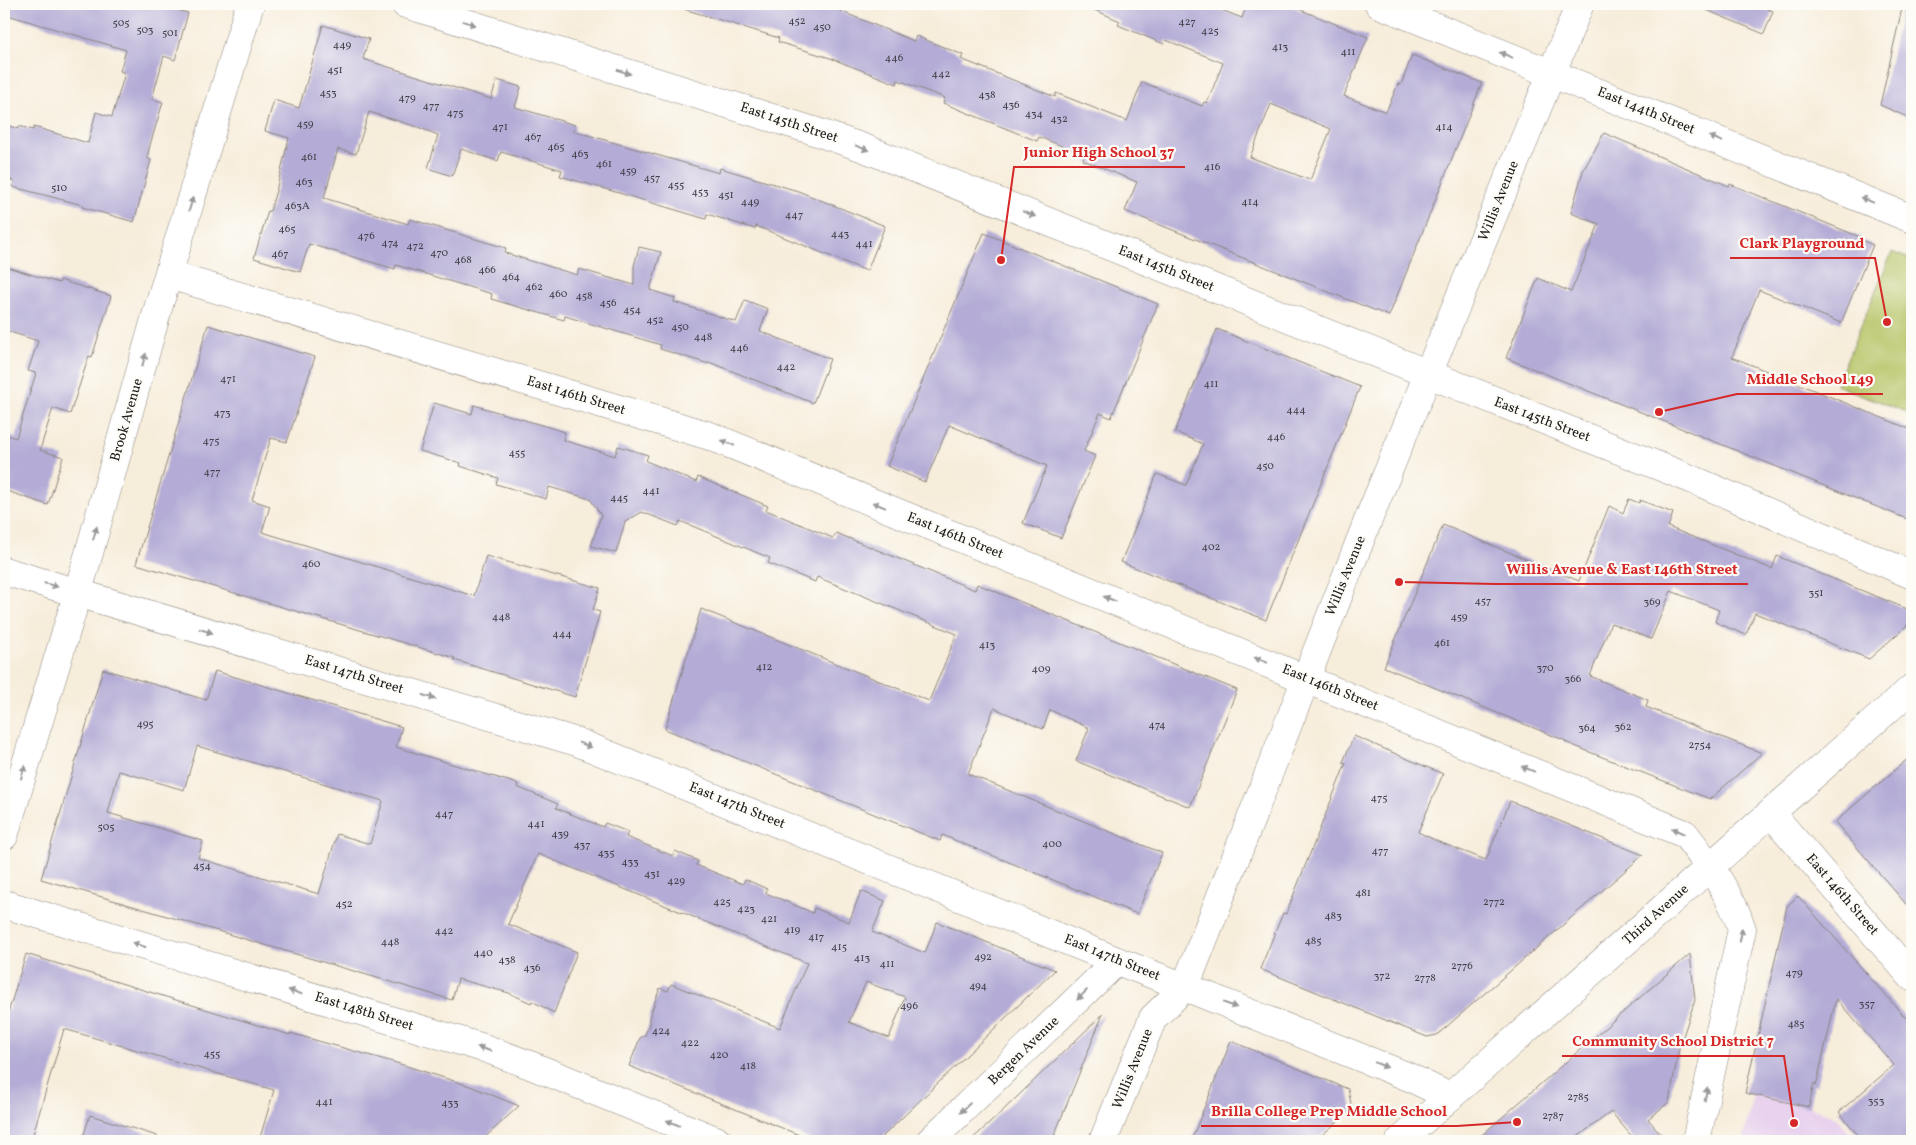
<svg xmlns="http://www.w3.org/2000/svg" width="1916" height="1145" font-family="Vollkorn,serif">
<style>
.built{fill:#e8d2ee}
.green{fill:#b7c567;stroke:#6a7042}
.building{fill:#b4acd6;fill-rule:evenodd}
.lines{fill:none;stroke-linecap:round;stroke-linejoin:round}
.street-casing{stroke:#8a847c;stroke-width:29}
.secondary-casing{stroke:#8a847c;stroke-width:29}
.street{stroke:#fff;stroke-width:28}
.secondary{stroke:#fff;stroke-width:28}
.oneway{fill:#999}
.labels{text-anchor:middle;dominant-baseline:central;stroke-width:4.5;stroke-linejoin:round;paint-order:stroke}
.number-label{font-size:11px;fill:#42404a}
.street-label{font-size:14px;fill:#1c1c1c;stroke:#fdfcf7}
.leader{fill:none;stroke:#d62828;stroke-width:2}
.callout-dot{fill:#d62828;stroke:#fdfcf7;stroke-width:2}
.callout-label{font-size:15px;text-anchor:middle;font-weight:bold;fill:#d62828;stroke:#fdfcf7;stroke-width:4.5;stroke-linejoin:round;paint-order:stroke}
</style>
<rect width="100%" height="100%" fill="#fdfcf7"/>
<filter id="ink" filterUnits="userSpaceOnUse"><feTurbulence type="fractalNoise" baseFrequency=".02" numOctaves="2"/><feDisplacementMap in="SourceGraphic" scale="10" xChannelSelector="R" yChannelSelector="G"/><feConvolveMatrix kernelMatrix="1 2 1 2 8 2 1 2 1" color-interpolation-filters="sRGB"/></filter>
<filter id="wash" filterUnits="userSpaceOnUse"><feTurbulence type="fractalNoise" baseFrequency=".0096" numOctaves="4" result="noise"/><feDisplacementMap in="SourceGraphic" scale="20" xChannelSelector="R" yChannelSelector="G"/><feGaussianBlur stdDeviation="1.12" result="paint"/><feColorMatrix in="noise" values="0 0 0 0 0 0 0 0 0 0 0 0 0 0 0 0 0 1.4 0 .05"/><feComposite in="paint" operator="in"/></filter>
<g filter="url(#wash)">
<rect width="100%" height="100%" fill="#f7eddb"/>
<path class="built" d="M1753,1095L1809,1107L1836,1117L1856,1140L1743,1141Z"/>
<path class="green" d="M1892,252L1912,260V414L1836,385Z"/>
<g id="blocks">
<path class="building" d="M4,4H156L188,13L175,60L164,56L152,99L163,102L150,145L147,158L151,160L134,222L82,207L83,205L13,187L14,181L4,178V124L18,129L19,126L33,130L34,127L88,143L96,112L112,117L125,73L120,71L126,50L4,14Z
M685,4H842L840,11L914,41L916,36L963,55L961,59L1055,97L1056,93L1127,121L1142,82L1202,106L1204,102L1207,103L1223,63L1166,40L1164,44L1118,25L1120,21L1081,4H1206L1242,18L1247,4H1286L1368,37L1344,96L1386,112L1398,84L1401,85L1412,55L1482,83L1389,316L1125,211L1137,182L1083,160L1085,155L1039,137L1037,141L943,103L945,98L898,80L897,84L830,58L778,42L779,38L684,9ZM1271,104L1331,129L1310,180L1250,157Z
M1692,4H1770L1767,9L1773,11L1764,34Z
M1903,4H1912V119L1880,105Z
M323,25L369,39L363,59L491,99L497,80L521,87L515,107L575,125L574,131L719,173L720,168L798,191L885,226L867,271L756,226L755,229L707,214L706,219L609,190L560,176L562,170L501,152L498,161L461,149L452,176L428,168L438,135L418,127L369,112L356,154L338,149L324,198L408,224L410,219L482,241L506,248L505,253L577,275L579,269L634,285V266L639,247L661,252L650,290L675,298L674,302L736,322L745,300L768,309L760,331L830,359L813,403L709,362V364L660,349L661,345L565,316L564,320L491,299L492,294L396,265L395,269L309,244L300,272L254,258L268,211H270L277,187L289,138L265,131L274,100L299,108Z
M1604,133L1729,186L1730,184L1860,237L1859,239L1873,245L1841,323L1759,290L1732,357L1912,430V521L1506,358L1538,278L1571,292L1599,224L1571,213L1583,171Z
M984,233L1158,304L1111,418L1100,413L1084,451L1095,456L1061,538L1023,523L1047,466L949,425L925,482L887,466Z
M4,266L59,283L60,280L111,296L92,357L89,356L70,414L53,408L40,450L63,457L48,505L4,490V434L16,438L36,373L28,371L38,341L4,330Z
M208,325L315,357L287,442L271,438L252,500L270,506L262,532L474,596L486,556L600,588L593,610L600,612L575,697L454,660L455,658L136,564Z
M1217,329L1360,387L1266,620L1121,562L1157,474L1186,485L1203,444L1175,432Z
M434,403L472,414L474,405L565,432L563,440L615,456L618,446L648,455L646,461L696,482L698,477L768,506L766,510L833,538L836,533L975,590L977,584L1237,690L1190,807L1076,761L1089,728L1050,710L1043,729L994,708L968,774L1162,853L1137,914L942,835L940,841L665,729L701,609L929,701L957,634L817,577L815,582L768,563L770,558L680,521L678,526L642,512L625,522L616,553L591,546L601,515L590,499L549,487L546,499L496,484L498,478L460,466L461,463L420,451Z
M1629,499L1639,503L1640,500L1673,513L1668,527L1772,569L1777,556L1912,611V621L1869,659L1755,613L1746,635L1715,622L1719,610L1671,591L1651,639L1611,623L1590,676L1648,700L1646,707L1762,753L1710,799L1592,753L1565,742L1566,741L1384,667L1443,525L1579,581L1609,506L1623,513Z
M103,669L206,700L215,671L402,727L396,747L518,784L517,787L558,804L556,808L603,827L605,823L628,832L626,837L673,856L675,851L698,861L696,865L743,884L745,879L767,889L766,893L813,913L814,908L849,922L861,891L885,901L872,932L925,953L937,922L1055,970L878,1141H814L629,1066L640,1038L645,1035L649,1024V1018L660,988L668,991L671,984L780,1028L807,963L538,854L508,924L577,952L554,1013L532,1001L531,1003L509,993L458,979L452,1000L41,879ZM197,746L383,801L370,844L337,834L319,894L198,858L203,841L108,813L119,771L184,790ZM866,982L905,997L889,1038L849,1022Z
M1354,736L1443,774L1418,832L1439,842L1486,860L1510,801L1643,855L1437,1035L1427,1037L1260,969L1283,913L1286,914L1346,763L1343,762Z
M1912,755V911L1835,822Z
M1798,896L1912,1025V1141H1863L1839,1112L1894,1065L1836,999L1816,1086L1814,1083L1809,1107L1745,1093L1787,906Z
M26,954L290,1035V1033L400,1064L470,1086L519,1106L481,1141H259L274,1090L64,1029L31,1141H4V1008L9,1010Z
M1690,954L1695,1000L1679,1048L1669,1102L1648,1119L1667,1141H1644L1634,1139L1611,1112L1572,1141H1475Z
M1103,1014L1052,1141H970L990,1123Z
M1231,1041L1348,1089L1352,1109L1315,1141H1191Z
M90,1115L157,1136V1141H82Z"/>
</g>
</g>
<g filter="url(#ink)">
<use href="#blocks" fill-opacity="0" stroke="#8a847c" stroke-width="1"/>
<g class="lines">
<defs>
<path id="street" d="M405,4L811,130L864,148L1701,483L1912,575
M1379,4L1912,219
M169,275L710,436L1685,834C1708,864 1731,893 1742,929L1696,1141
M4,571L577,742L1117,961
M1771,813L1912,977
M4,836L78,592L159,305L250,4
M4,904L487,1049L530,1065L718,1141
M1103,1141L1153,1018L1185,987L1409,1077L1450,1097"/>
<path id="secondary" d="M930,1141L1117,961L1185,987L1369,518L1580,4
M1400,1141L1912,688"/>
</defs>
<use href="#street" class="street-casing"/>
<use href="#secondary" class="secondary-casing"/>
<use href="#street" class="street"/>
<use href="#secondary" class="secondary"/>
</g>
<defs><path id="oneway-solid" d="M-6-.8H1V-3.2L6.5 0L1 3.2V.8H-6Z" transform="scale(1.25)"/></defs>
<g class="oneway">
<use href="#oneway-solid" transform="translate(469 23) rotate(17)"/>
<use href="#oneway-solid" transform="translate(1506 55) rotate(-158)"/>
<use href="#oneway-solid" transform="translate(624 72) rotate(17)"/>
<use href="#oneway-solid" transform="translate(1716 139) rotate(-158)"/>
<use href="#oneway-solid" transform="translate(862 148) rotate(20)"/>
<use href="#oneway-solid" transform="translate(1867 200) rotate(-158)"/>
<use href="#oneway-solid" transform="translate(191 204) rotate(-74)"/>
<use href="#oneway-solid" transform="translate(1029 214) rotate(22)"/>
<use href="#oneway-solid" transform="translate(144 360) rotate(-74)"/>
<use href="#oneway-solid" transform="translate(728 443) rotate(-158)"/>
<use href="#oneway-solid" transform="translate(879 505) rotate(-158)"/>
<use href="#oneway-solid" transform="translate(95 533) rotate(-74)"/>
<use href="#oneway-solid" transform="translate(51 585) rotate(16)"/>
<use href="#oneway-solid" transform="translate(1110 599) rotate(-158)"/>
<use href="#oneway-solid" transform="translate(206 631) rotate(17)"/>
<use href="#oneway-solid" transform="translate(1261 660) rotate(-158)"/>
<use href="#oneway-solid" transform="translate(429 697) rotate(17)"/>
<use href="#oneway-solid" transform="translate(585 745) rotate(20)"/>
<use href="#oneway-solid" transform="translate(1528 769) rotate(-158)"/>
<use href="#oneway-solid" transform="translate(23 772) rotate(-73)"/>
<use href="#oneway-solid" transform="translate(1678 831) rotate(-156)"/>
<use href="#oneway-solid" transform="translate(1741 935) rotate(-81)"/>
<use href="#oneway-solid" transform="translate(139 945) rotate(-163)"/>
<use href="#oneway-solid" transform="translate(295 992) rotate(-163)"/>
<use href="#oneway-solid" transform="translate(1082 995) rotate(136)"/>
<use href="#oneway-solid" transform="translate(1230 1005) rotate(21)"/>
<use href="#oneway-solid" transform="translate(484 1049) rotate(-162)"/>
<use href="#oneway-solid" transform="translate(1381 1065) rotate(22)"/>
<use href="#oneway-solid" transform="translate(1706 1094) rotate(-78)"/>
<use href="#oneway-solid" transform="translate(965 1108) rotate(136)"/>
<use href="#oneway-solid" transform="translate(673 1123) rotate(-158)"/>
</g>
</g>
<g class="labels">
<g class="number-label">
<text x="797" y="21">452</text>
<text x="1187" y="22">427</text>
<text x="121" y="23">505</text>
<text x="822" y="27">450</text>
<text x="145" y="30">503</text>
<text x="1210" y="31">425</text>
<text x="170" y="33">501</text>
<text x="342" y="45">449</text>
<text x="1280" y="47">413</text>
<text x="1348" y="52">411</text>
<text x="894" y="58">446</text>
<text x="335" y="70">451</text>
<text x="941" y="74">442</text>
<text x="328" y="93">453</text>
<text x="987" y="95">438</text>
<text x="407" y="98">479</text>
<text x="1011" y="105">436</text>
<text x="431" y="106">477</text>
<text x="455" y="113">475</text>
<text x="1034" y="114">434</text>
<text x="1059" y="119">432</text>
<text x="305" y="124">459</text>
<text x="500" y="127">471</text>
<text x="1444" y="127">414</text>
<text x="533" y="137">467</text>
<text x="556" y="147">465</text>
<text x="580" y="154">463</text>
<text x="309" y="157">461</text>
<text x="604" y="164">461</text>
<text x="1212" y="167">416</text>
<text x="628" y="171">459</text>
<text x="652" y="178">457</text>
<text x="304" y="182">463</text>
<text x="676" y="185">455</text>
<text x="59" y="188">510</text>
<text x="700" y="192">453</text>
<text x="726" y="195">451</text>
<text x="750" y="202">449</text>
<text x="1250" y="202">414</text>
<text x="297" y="206">463A</text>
<text x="794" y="215">447</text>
<text x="287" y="229">465</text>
<text x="840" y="234">443</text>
<text x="366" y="236">476</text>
<text x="390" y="243">474</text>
<text x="864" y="244">441</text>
<text x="415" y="246">472</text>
<text x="439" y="253">470</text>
<text x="280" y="254">467</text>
<text x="463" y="260">468</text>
<text x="487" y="270">466</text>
<text x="511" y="277">464</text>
<text x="534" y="287">462</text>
<text x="558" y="294">460</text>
<text x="584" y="296">458</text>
<text x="608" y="303">456</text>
<text x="632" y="310">454</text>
<text x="655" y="320">452</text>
<text x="680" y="327">450</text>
<text x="703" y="337">448</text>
<text x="739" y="348">446</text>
<text x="786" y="367">442</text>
<text x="228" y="379">471</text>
<text x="1211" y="384">411</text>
<text x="1296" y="410">444</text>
<text x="222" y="413">473</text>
<text x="1276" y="437">446</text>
<text x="211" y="441">475</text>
<text x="517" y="453">455</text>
<text x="1265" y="466">450</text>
<text x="212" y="472">477</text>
<text x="651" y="491">441</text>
<text x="619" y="498">445</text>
<text x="1211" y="547">402</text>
<text x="311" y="564">460</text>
<text x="1816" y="593">351</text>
<text x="1483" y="601">457</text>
<text x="1652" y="602">369</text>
<text x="501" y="617">448</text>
<text x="1459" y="617">459</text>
<text x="562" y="634">444</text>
<text x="1442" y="643">461</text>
<text x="987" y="645">413</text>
<text x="764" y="667">412</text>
<text x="1545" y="668">370</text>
<text x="1041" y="669">409</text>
<text x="1573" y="679">366</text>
<text x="145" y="724">495</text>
<text x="1157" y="725">474</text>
<text x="1623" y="727">362</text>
<text x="1587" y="728">364</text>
<text x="1700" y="745">2754</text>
<text x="1379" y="798">475</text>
<text x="444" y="814">447</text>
<text x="536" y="824">441</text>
<text x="106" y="827">505</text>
<text x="560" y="834">439</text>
<text x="1052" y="844">400</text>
<text x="582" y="845">437</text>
<text x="1380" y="851">477</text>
<text x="606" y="853">435</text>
<text x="630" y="862">433</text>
<text x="202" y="866">454</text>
<text x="652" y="874">431</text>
<text x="676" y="881">429</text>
<text x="1363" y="893">481</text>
<text x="722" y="902">425</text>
<text x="1494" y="902">2772</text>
<text x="344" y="904">452</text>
<text x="746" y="909">423</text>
<text x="1333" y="916">483</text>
<text x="769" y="919">421</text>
<text x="792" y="930">419</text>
<text x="444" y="931">442</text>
<text x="816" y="937">417</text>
<text x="1313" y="941">485</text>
<text x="390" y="942">448</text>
<text x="839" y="947">415</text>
<text x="483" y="953">440</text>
<text x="983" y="957">492</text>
<text x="862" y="958">413</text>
<text x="507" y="960">438</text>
<text x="887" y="964">411</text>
<text x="1462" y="966">2776</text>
<text x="532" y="968">436</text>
<text x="1794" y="973">479</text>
<text x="1382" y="976">372</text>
<text x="1425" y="978">2778</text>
<text x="978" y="986">494</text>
<text x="1867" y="1004">357</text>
<text x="909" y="1006">496</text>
<text x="1796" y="1024">485</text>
<text x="661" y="1031">424</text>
<text x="690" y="1043">422</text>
<text x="212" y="1054">455</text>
<text x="719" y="1055">420</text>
<text x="748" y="1066">418</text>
<text x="1578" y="1097">2785</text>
<text x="1876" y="1101">353</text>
<text x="324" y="1102">441</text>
<text x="450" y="1103">433</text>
<text x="1553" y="1116">2787</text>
</g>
<g class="street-label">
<text transform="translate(1646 111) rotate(22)">East 144th Street</text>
<text transform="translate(789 123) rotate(18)">East 145th Street</text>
<text transform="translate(1499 201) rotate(-68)">Willis Avenue</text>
<text transform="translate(1166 269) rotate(22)">East 145th Street</text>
<text transform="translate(576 396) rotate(17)">East 146th Street</text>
<text transform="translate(127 420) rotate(-74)">Brook Avenue</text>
<text transform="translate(1542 420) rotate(21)">East 145th Street</text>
<text transform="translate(955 536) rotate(22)">East 146th Street</text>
<text transform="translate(1346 576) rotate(-68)">Willis Avenue</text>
<text transform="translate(354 675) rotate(17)">East 147th Street</text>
<text transform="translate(1330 688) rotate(22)">East 146th Street</text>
<text transform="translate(737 806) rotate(22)">East 147th Street</text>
<text transform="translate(1842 895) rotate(49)">East 146th Street</text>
<text transform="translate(1656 915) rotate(-42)">Third Avenue</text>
<text transform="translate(1112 958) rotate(22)">East 147th Street</text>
<text transform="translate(364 1012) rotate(17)">East 148th Street</text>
<text transform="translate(1024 1051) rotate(-44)">Bergen Avenue</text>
<text transform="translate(1133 1069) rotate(-68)">Willis Avenue</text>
</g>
</g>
<path class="leader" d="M1001 260L1014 167H1185M1887 322L1875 258H1730M1659 412L1737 394H1883M1399 582L1496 584H1748M1794 1123L1784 1056H1562M1517 1122L1457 1126H1201"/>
<g class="callout-dot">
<circle cx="1001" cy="260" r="5"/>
<circle cx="1887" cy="322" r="5"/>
<circle cx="1659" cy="412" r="5"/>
<circle cx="1399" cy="582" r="5"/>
<circle cx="1794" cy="1123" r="5"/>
<circle cx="1517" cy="1122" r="5"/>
</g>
<g class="callout-label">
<text x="1099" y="157">Junior High School 37</text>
<text x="1802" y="248">Clark Playground</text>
<text x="1810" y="384">Middle School 149</text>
<text x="1622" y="574">Willis Avenue &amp; East 146th Street</text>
<text x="1673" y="1046">Community School District 7</text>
<text x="1329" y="1116">Brilla College Prep Middle School</text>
</g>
<rect width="1916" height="1145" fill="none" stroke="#fdfcf7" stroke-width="20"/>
</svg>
